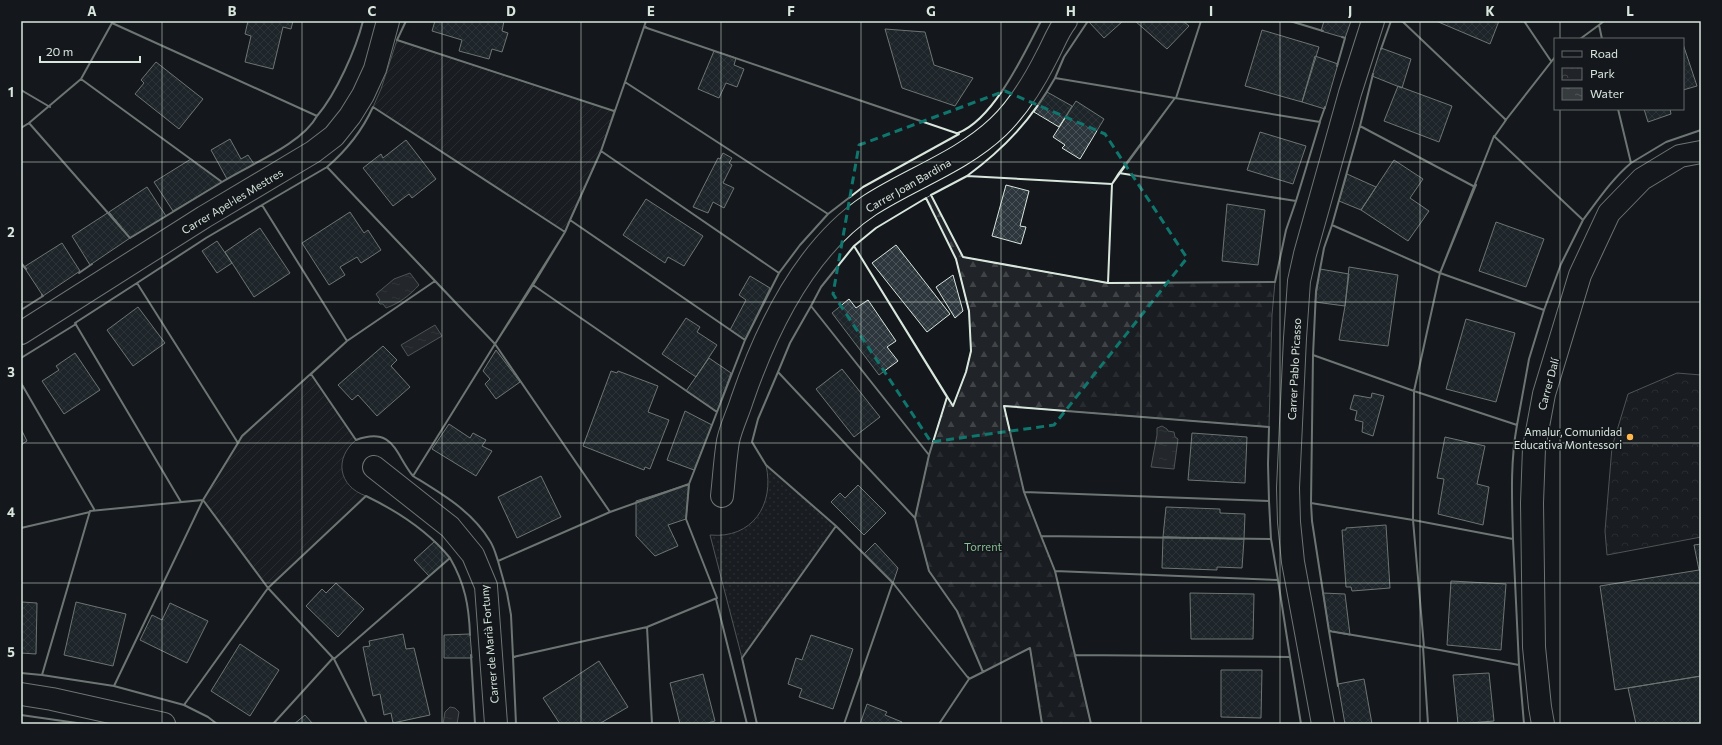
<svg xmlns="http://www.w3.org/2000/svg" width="1722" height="745" font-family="Commissioner,sans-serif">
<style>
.grass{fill:url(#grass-dots);stroke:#939e99}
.forest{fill:url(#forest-firs);stroke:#939e99}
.park{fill:url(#park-crowns);stroke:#939e99}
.garden{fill:url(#garden-furrows);stroke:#939e99}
.water{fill:url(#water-ripples);stroke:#939e99}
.building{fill:url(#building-cross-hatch);stroke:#d8e6dc}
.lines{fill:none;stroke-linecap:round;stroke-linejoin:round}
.minor-casing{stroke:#d8e6dc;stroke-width:24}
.minor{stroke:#14181c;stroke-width:22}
.wall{stroke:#d8e6dc;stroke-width:2}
.marked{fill:none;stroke:#0f766e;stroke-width:3;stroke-dasharray:8 5;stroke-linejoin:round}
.grid{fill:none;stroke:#d8e6dc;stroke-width:1;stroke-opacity:0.55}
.poi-dot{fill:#ffb74d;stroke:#14181c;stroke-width:1.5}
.labels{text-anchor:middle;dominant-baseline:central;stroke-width:3;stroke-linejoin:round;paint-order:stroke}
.street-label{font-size:11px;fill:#d8e6dc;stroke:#14181c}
.poi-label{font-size:11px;fill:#d8e6dc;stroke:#14181c;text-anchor:end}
.park-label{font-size:11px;fill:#8ac095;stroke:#14181c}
.neatline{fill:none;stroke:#d8e6dc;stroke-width:1.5}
.grid-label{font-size:13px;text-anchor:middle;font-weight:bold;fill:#d8e6dc}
</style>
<defs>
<pattern id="grass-dots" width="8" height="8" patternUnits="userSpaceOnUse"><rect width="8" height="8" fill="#202428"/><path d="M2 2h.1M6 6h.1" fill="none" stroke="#404447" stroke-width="1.8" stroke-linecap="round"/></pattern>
<pattern id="forest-firs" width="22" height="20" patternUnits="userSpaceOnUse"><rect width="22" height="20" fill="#202428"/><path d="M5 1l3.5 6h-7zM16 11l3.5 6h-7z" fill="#404447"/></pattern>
<pattern id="park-crowns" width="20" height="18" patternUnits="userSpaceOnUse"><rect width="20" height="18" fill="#202428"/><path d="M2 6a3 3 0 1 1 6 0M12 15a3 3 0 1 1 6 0" fill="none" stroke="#404447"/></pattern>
<pattern id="garden-furrows" width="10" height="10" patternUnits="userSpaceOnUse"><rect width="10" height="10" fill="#202428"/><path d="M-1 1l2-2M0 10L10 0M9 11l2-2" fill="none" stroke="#404447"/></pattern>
<pattern id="water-ripples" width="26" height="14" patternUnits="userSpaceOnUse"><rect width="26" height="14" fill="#363b3e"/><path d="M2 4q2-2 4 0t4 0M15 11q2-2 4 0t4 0" fill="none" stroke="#525759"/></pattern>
<pattern id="building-cross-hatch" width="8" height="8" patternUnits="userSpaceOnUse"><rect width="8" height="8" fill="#2c363c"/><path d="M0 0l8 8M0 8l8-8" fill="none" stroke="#4a5358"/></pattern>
</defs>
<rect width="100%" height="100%" fill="#14181c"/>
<path class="grass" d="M766,465L836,526L742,658L710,535C752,539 775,505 766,465Z"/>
<path class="forest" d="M931,195L963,257L1108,283L1275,282L1272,315L1269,427L1004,406L1024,492L1055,571L1091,724H1042L1030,648L983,672L957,611L929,571L915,518L929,455L947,397L953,406L966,372L971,351L969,311L956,259L926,198Z"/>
<path class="park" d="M1677,373L1701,375V537L1607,555L1605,531L1612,447L1628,394Z"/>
<path class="garden" d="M397,40L614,111L601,151L565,232L373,107L381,89Z
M311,374L356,440C334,458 338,486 366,496L268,588L203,500L242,436Z"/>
<path class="water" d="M410,273L419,285C410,295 400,303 386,308L383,304H380L378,302L380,300L376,294L394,279Z
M435,325L442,336L408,356L401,345Z
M1162,426L1167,429L1168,431L1174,432L1175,437L1178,439L1174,469L1151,467L1157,435V428Z
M450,707L455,708L459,712L457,724H443L445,712Z"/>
<path class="building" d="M248,21H293L291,29L283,27L273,69L245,62L251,36L245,34Z
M435,21H504L502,31L508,33L502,52L492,49L489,59L459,51L462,40L432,31Z
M1088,21H1123L1104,38Z
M1135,21H1183L1189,26L1167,49Z
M1324,21H1351L1345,38L1321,31Z
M1436,21H1499L1490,44Z
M885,29L925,32L934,65L973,78L955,106L902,88Z
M1262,30L1319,47L1302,102L1245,86Z
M1683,44L1697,86L1683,90Z
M1381,48L1411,59L1402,88L1372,76Z
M714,51L736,58L734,65L744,69L737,87L726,83L719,98L698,89Z
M1315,56L1338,64L1325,109L1302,102Z
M156,62L203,99L179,129L135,94L144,83L141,80Z
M1398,86L1452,106L1439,142L1384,121Z
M1047,92L1072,106L1059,127L1034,112Z
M1076,101L1104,119L1080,159L1062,148L1065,145L1053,137Z
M1644,109H1670L1671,114L1648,122Z
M1260,132L1306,146L1293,184L1247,170Z
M230,139L241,159L248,155L254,164L227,179L211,150Z
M406,140L436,179L412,198L409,194L393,206L363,168L381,154L383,158Z
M723,153L732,158L729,163L732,165L723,183L734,188L724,208L713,202L708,213L693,207L718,158L720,159Z
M191,159L222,182L173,211L154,182Z
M1394,160L1423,179L1410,198L1429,211L1408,241L1361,210Z
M1347,174L1376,187L1361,210L1339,201Z
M1006,185L1029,191L1020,226L1026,227L1021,244L992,236Z
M147,187L166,216L130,238L109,212Z
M646,199L703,236L684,266L668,257L665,263L623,235Z
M1227,204L1265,210L1258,265L1222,261Z
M109,212L130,238L90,265L72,236Z
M350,212L364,233L368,230L381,250L361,263L357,257L340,267L345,275L329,285L302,243Z
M1496,222L1544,239L1526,287L1479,271Z
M260,228L290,273L254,297L225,252Z
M217,241L232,263L217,273L202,251Z
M62,243L80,271L43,296L24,267Z
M896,245L950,314L927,332L872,263Z
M1349,267L1398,275L1388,346L1339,340L1345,306Z
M1320,269L1349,274L1345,306L1315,302Z
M953,275L963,311L955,318L936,287Z
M750,276L770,288L745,340L730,330L746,300L739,295Z
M849,299L856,308L868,300L896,341L887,347L898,361L879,375L832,313Z
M138,307L165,343L133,366L107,330Z
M686,318L700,327L697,332L717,345L696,377L662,354Z
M1466,319L1515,333L1496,402L1446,389Z
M383,346L397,360L391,366L410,387L377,416L358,395L352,400L338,385Z
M496,350L520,382L496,399L485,384L490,379L483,371Z
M75,353L100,390L64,414L42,381L59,370L56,366Z
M709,358L731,373L717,412L686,391Z
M842,369L880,417L854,437L816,389Z
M611,371L617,373L618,371L658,386L648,412L669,420L650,469L645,467L644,470L583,446Z
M1372,393L1384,396L1373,436L1362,432L1363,422L1355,420L1357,411L1350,409L1354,395L1371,398Z
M685,411L712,425L694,470L667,460Z
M449,424L470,438L473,433L486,440L482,446L492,451L476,476L432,449Z
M21,429L27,441L21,445Z
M1192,433L1247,437L1245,483L1188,480Z
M1445,437L1485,446L1477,484L1489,487L1483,525L1438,514L1444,479L1437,478Z
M541,476L561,517L517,538L498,497Z
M689,484L686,519L668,525L678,546L655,556L636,536V501Z
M858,485L886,513L864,535L831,502L840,493L845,498Z
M1166,507L1220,509V513L1245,514L1244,539L1163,537Z
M1386,525L1390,588L1352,591L1351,587H1346L1342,530H1346V528Z
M1163,537L1244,539L1242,568L1217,567V570L1162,568Z
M435,541L450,558L429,576L414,560Z
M875,543L898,568L893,583L864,554Z
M1701,544V570H1699L1694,545Z
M1699,570H1701V676L1615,690L1600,586Z
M1451,581L1506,584L1501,650L1447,645Z
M336,583L364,609L338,637L306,606L322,589L326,593Z
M1190,593L1254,594L1253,639H1191Z
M1323,593L1345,594L1350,635L1329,631Z
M22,602L37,603L36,654L21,653Z
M76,602L126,614L113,666L64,655Z
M170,603L208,621L187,663L140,640L152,615L162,620Z
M403,634L406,649L414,648L430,715L393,723L391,713L384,715L380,694L373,696L363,647L370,646L369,641Z
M470,634L472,658H444V635Z
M811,635L853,649L833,709L799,697L802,689L788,684L796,658L802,660Z
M240,644L279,670L250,716L211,691Z
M599,661L628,707L599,724H560L543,698Z
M1221,670H1262L1261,718L1221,717Z
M1489,673L1494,721L1458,724L1453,675Z
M703,674L715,721L704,724H680L670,683Z
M1701,676V724H1636L1628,688Z
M1364,679L1372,724H1345L1338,684Z
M867,704L887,712L885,715L902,722L901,724H860Z
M305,715L313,724H294Z"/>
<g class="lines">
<defs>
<path id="minor" d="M21,333L204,217L313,152L334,136L350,116L363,95L375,69L388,21
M374,467L450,527L473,555L486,586L496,724
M722,496C724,478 725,459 728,441C731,427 738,413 742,400C766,330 806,247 870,205C912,178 961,162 998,127C1019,107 1034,82 1047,56C1053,45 1058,31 1066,21
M21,694L52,699L164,724
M1323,724L1293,562L1289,522L1288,488L1295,338L1299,281L1305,254L1350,93L1373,21
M1543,724L1540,707L1534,647L1532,503L1534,448L1544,394L1580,275L1609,213L1642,179L1680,156L1701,152"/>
</defs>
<use href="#minor" class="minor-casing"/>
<use href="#minor" class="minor"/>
<path class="wall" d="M406,21L397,40L614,111L615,110
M1290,21L1323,31
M1402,21L1506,120L1494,137
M1524,21L1551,61
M112,23L317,116C302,144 249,165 222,182L81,79Z
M1599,25L1604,21
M644,27L959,134L863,187L828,214L625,82Z
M646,27H644L646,21
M1580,39L1599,25L1602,39
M1381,49L1391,21
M1337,66L1345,38L1342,37
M1373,74L1360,126L1475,187L1476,185
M1055,78L1175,98L1112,184L967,176C1005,148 1032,119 1055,78Z
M1055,78L1064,57L1088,21
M81,79L222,182L130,238L29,123Z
M625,82L828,214L800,245L779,273L601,151Z
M21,90L50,107
M1175,98L1320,122L1296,201L1119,173Z
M1176,98L1201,21
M373,107L565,232L495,344L327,167C347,150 362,131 373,107Z
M317,116C336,94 356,49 363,21
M1320,121L1325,107
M1505,121L1555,57
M1360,126L1475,187L1440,273L1332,225Z
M21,128L29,123L30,124
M958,133C994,119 1024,54 1041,21
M1494,136L1583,220L1561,264L1544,310L1440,273Z
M601,151L779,273L745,340L570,220Z
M1631,162V163L1666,142L1701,130
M1112,184L1108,283L1275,282L1286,230L1296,201L1119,173L1112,184L1108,283L963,257L931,195L967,176L1112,184
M926,198L956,259L969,311L971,351L966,372L953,406L854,246L876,228Z
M262,205L347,341L242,436L238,443L137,283L206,238Z
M1582,219L1583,220C1598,200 1612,179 1631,163L1618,109
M570,220L745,340L717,412L533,285L565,232Z
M1332,225L1440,273L1414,391L1313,355L1316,291L1324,248Z
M854,246L947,397L929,455L811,306L821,287Z
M21,263L26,269
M79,273L92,264
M1440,273L1544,310L1529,359L1517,425L1414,391Z
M137,283L238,443L203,500L181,502L75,323Z
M533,285L717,412L689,484L610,512L495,344Z
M811,306L929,455L915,518L778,372L790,343Z
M21,310L43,296L42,295
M347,341L435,281L495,344L413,476C395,454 394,426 356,440L311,374L347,341L435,281L327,167L262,205L347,341
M495,344L610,512L498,561C496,555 494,547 490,541C472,511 442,494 413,476Z
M1313,355L1414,391L1413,520L1311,503Z
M21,358L76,324
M778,372L915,518L929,571L957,611L983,672L969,679L893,583L836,526L766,465L752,442L758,419Z
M21,383L94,509
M1414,391L1517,425C1510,463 1512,501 1513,539L1413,520Z
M1004,406L1269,427L1268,464L1269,501L1024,492Z
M689,484L686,519L717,598L647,627L513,657L511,615L507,593L498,561L610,512Z
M1024,492L1269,501L1271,539L1041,536Z
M366,496C397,511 428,531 450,558L334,659L268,588Z
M203,500L114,686L42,675L90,511Z
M203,500L268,588L184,705L114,686Z
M1311,503L1413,520L1424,647L1329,631L1312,521Z
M1413,520L1513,539L1519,665L1424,647Z
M21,528L90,512
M1041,536L1271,539L1278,580L1055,571Z
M449,559L450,558C465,584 469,606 470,635
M1055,571L1278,580L1290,657L1075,655Z
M716,599L747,724
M648,627H647L652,724
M1331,631H1329L1338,686
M1423,647L1428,724
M471,655L475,724
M1076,655H1075L1091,724
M515,657H513L516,724
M1288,657H1290L1301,724
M334,658V659L367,724
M1519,665L1524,724
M983,672L1030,648L1042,724
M21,673L42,675
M185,704L184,705L208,717L217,724
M21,715L84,724
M273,724L333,658
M757,724L742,658L836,526
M844,724L893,582
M939,724L969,679L968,677"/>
</g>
<path d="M0 0H1722V745H0ZM1005,91L1105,134L1187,258L1054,425L931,442L833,294L859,145Z" fill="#14181c" fill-opacity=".55" fill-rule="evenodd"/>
<path class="marked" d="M1005,91L1105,134L1187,258L1054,425L931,442L833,294L859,145Z"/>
<path class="grid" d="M162,21V724M302,21V724M442,21V724M581,21V724M721,21V724M861,21V724M1001,21V724M1141,21V724M1280,21V724M1420,21V724M1560,21V39M1560,109V724M21,162H1701M21,302H1701M21,443H1701M21,583H1701"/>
<circle class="poi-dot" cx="1630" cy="437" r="4"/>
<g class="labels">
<g class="street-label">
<text transform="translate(908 185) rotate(-30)">Carrer Joan Bardina</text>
<text transform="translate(232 201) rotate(-31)">Carrer Apel·les Mestres</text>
<text transform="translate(1294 369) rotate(-87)">Carrer Pablo Picasso</text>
<text transform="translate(1548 384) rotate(-75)">Carrer Dalí</text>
<text transform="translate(489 644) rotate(-95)">Carrer de Marià Fortuny</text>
</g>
<g class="poi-label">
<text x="1622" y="431">Amalur, Comunidad<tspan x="1622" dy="13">Educativa Montessori</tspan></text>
</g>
<g class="park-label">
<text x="983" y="546">Torrent</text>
</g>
</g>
<rect width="1722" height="745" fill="none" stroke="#14181c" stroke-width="44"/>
<rect x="1554" y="38" width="130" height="72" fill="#14181c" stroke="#626a69"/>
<rect x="1562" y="51" width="20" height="6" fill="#14181c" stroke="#626a69"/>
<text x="1590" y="58" font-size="12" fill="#d8e6dc">Road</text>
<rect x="1562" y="68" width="20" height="12" fill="url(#park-crowns)" stroke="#626a69"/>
<text x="1590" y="78" font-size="12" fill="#d8e6dc">Park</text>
<rect x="1562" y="88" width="20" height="12" fill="url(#water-ripples)" stroke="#626a69"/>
<text x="1590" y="98" font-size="12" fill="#d8e6dc">Water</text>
<path d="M40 56v6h100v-6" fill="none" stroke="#d8e6dc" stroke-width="2"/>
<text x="46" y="56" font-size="12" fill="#d8e6dc" stroke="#14181c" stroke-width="3" paint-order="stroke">20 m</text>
<rect x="22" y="22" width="1678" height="701" class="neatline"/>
<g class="grid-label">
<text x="92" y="16">A</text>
<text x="232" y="16">B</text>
<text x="372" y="16">C</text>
<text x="511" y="16">D</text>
<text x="651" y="16">E</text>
<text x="791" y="16">F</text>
<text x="931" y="16">G</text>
<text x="1071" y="16">H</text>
<text x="1211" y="16">I</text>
<text x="1350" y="16">J</text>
<text x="1490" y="16">K</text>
<text x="1630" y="16">L</text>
<text x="11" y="97">1</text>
<text x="11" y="237">2</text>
<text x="11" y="377">3</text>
<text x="11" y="517">4</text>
<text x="11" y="657">5</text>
</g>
</svg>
